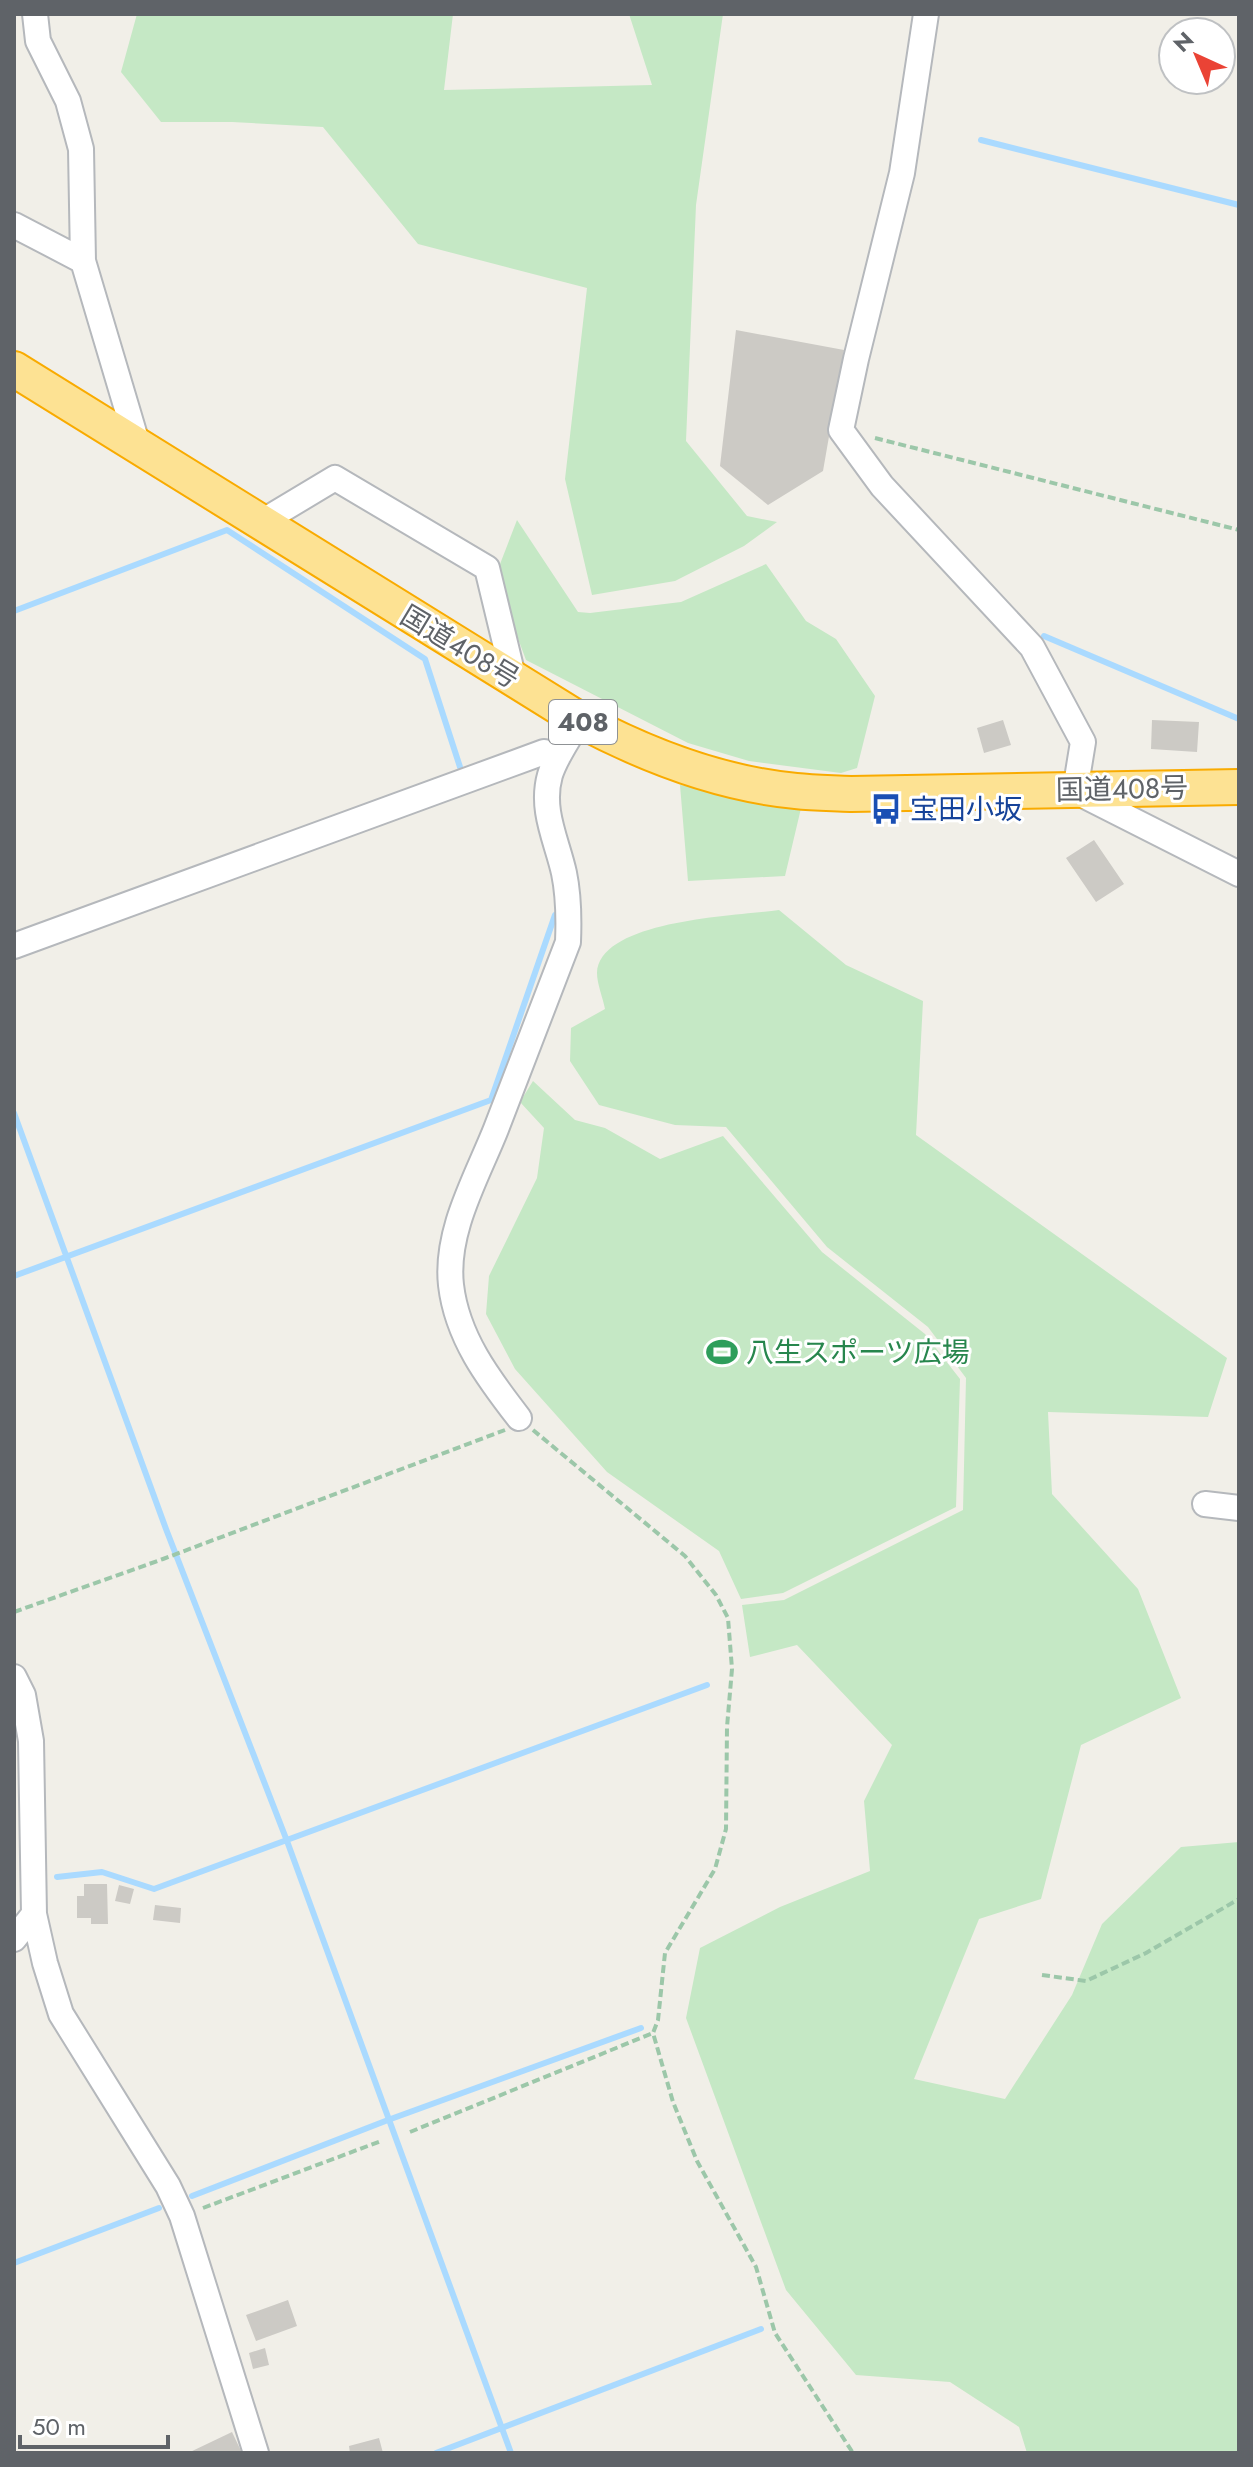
<svg xmlns="http://www.w3.org/2000/svg" width="1253" height="2467" font-family="Jost,'Noto Sans JP',sans-serif">
<style>
.green{fill:#c5e8c5}
.lines{fill:none;stroke-linecap:round;stroke-linejoin:round}
.stream{stroke:#aadaff;stroke-width:6}
.building{fill:#cccac5}
.minor-casing{stroke:#b5b8bc;stroke-width:28}
.highway-casing{stroke:#f9ab00;stroke-width:38}
.path{stroke:#9cc7a9;stroke-width:4;stroke-dasharray:8 4;stroke-linecap:butt}
.minor{stroke:#fff;stroke-width:24}
.highway{stroke:#fde293;stroke-width:34}
.labels{text-anchor:middle;dominant-baseline:central;stroke-width:6;stroke-linejoin:round;paint-order:stroke}
.shield{fill:#fff;stroke:#8f9295;stroke-width:2}
.shield-label{font-size:26px;font-weight:bold;fill:#5f6368}
.street-label{font-size:28px;fill:#5f6368;stroke:#fff}
.transit-label{font-size:28px;fill:#164399;stroke:#fff;text-anchor:start}
.leisure-label{font-size:28px;fill:#27864d;stroke:#fff;text-anchor:start}
</style>
<rect width="100%" height="100%" fill="#f1efe8"/>
<path class="green" d="M137,14H453L444,90L652,85L629,14H723L696,205L686,441L747,516L777,522L744,546L675,581L592,595L565,479L587,288L418,244L323,127L232,122H161L121,72Z
M517,520L578,612L590,613L681,602L766,564L806,621L836,639L875,696L857,768L841,773L749,761L688,743L526,660L495,577Z
M680,785L802,804L785,876L688,881Z
M779,910L846,965L923,1001L916,1135L1227,1358L1208,1417L1048,1412L1052,1494L1138,1589L1181,1698L1081,1745L1041,1899L979,1919L914,2079L1005,2099L1072,1995L1102,1924L1181,1847L1239,1842V2453H1027L1019,2427L950,2382L856,2375L786,2290L686,2018L700,1948L780,1907L870,1871L864,1801L892,1745L797,1645L750,1657L742,1605L784,1600L963,1510L966,1378L928,1327L827,1247L726,1127L675,1125L599,1105L570,1061L571,1028L605,1009C603,998 597,984 597,973C600,919 739,916 779,910Z
M533,1081L575,1120L605,1128L660,1159L723,1136L822,1252L925,1334L960,1379L956,1507L783,1593L741,1599L719,1551L607,1472L515,1369L486,1314L489,1276L537,1178L544,1128L520,1102Z"/>
<g class="lines">
<path class="stream" d="M981,140L1239,205
M14,611L227,530L425,659L460,767
M1044,636L1239,719
M14,1113L166,1529L287,1841L511,2453
M14,1276L491,1100L555,915
M57,1877L102,1872L154,1889L707,1685
M192,2196L388,2120L641,2028
M14,2263L159,2208
M436,2453L761,2329"/>
</g>
<path class="building" d="M736,330L844,350L823,471L768,505L720,466Z
M1003,720L1011,745L984,753L977,728Z
M1152,720L1199,722L1197,752L1151,749Z
M1094,840L1124,884L1096,902L1066,858Z
M84,1884H107L108,1924H91V1918H77V1896H84Z
M119,1885L134,1889L130,1904L115,1901Z
M155,1905L181,1908L180,1923L153,1920Z
M288,2300L297,2326L256,2341L246,2315Z
M265,2348L269,2365L253,2369L249,2353Z
M232,2432L242,2453H188Z
M379,2438L383,2453H350L349,2446Z"/>
<g class="lines">
<defs>
<path id="minor" d="M35,14L38,41L68,101L81,149L83,261L138,446
M926,14L902,173L856,359L841,430L882,486L1032,647L1083,742L1075,791L1239,874
M14,225L83,261
M260,523L335,478L487,568L514,680
M14,946L544,752L559,755
M519,1418C488,1378 457,1337 451,1285C445,1231 477,1177 496,1129C520,1067 544,1004 568,942C569,918 569,897 564,873C557,841 540,810 550,775C556,756 569,738 580,720
M1205,1504L1239,1508
M14,1677L23,1695L31,1741L34,1914L45,1963L61,2014L168,2186L182,2216L256,2453
M14,1939L34,1914"/>
<path id="highway" d="M14,369L580,720C646,755 721,784 796,791C814,793 833,793 851,794L1239,787"/>
</defs>
<use href="#minor" class="minor-casing"/>
<use href="#highway" class="highway-casing"/>
<path class="path" d="M875,438L1239,530
M533,1430L685,1556L716,1595L728,1618L732,1669L727,1727L726,1829L715,1869L665,1953L658,2020L653,2033L673,2102L697,2161L756,2267L775,2333L853,2453
M14,1612L163,1559L505,1430
M1042,1975L1086,1981L1146,1953L1239,1899
M410,2132L653,2033
M203,2208L381,2141"/>
<use href="#minor" class="minor"/>
<use href="#highway" class="highway"/>
</g>
<defs>
<symbol id="bus-bare" viewBox="-9 -9 18 18"><path d="M-5-6H5V4H4V6H2V4H-2V6H-4V4H-5ZM-3.5-4V0h7V-4ZM-3.5 1.2v1.5H-2V1.2ZM2 1.2v1.5H3.5V1.2Z" fill="#1a4fb4" stroke="#fff" stroke-width="2.5" paint-order="stroke"/></symbol>
<symbol id="stadium-bare" viewBox="-9 -9 18 18"><path d="M0-5a6.5 5 0 1 0 0 10a6.5 5 0 1 0 0-10ZM-3.5-1.8h7v3.6h-7Z" fill="#2e9e5b" stroke="#fff" stroke-width="2.5" paint-order="stroke"/></symbol>
</defs>
<g fill-rule="evenodd">
<use href="#bus-bare" x="864" y="787" width="44" height="44"/>
<use href="#stadium-bare" x="700" y="1330" width="44" height="44"/>
</g>
<g class="labels">
<rect class="shield" x="549" y="700" width="68" height="44" rx="6"/>
<g class="shield-label">
<text x="583" y="722">408</text>
</g>
<g class="street-label">
<text transform="translate(460 647) rotate(31)">国道408号</text>
<text transform="translate(1122 789) rotate(-1)">国道408号</text>
</g>
<g class="transit-label">
<text x="910" y="809">宝田小坂</text>
</g>
<g class="leisure-label">
<text x="746" y="1352">八生スポーツ広場</text>
</g>
</g>
<rect width="1253" height="2467" fill="none" stroke="#5f6368" stroke-width="32"/>
<g transform="translate(1197 56) rotate(316)"><circle r="38" fill="#ffffff" stroke="#bfc1c3" stroke-width="2"/>
<path d="M0-6L14 30L0 20L-14 30Z" fill="#ea4335"/>
<text y="-12" font-size="22" font-weight="bold" text-anchor="middle" fill="#5f6368">N</text>
</g>
<path d="M20 2435v12h148v-12" fill="none" stroke="#5f6368" stroke-width="4"/>
<text x="32" y="2435" font-size="24" fill="#5f6368" stroke="#ffffff" stroke-width="6" paint-order="stroke">50 m</text>
</svg>
